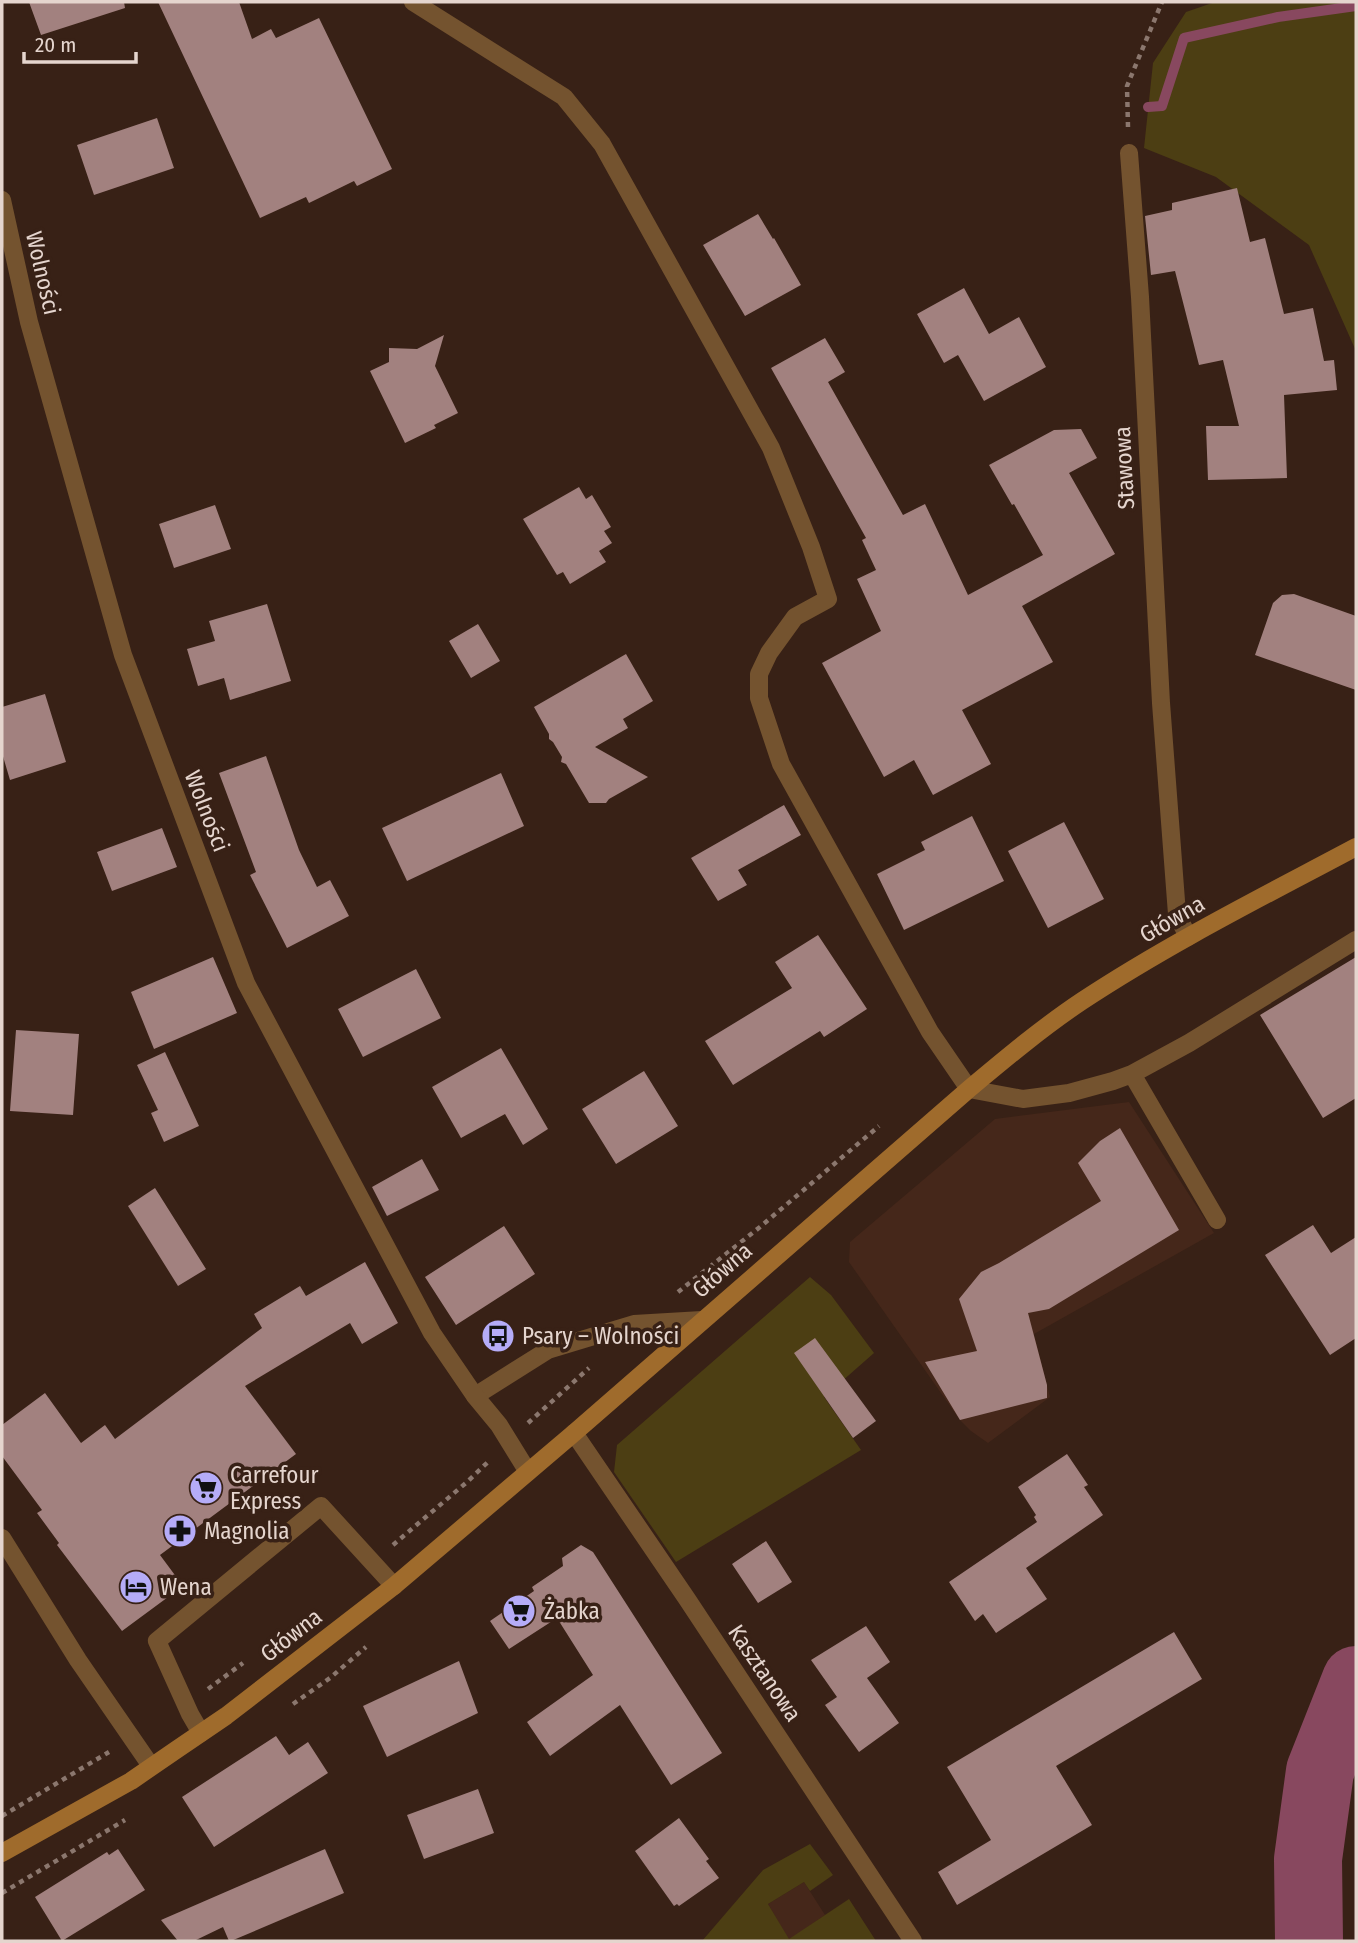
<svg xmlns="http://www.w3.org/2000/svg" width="1358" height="1943" font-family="'Fira Sans Condensed',sans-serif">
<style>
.built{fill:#45271a}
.green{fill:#4c3e13}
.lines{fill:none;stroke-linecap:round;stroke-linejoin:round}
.stream{stroke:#88485f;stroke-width:10}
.river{stroke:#88485f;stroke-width:68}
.building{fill:#a2817f}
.path{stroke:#8b776e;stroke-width:4.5;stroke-dasharray:5 5;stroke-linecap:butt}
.service{stroke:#74532f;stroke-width:18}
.minor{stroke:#74532f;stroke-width:18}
.secondary{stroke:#9f6b2c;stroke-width:18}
.labels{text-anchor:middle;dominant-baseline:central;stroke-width:7;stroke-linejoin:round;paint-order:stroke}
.street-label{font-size:23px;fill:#e5d5ce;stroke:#382116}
.poi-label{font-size:23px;fill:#e5d5ce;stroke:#382116;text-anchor:start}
</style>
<rect width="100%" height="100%" fill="#382116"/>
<path class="built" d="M1129,1102L1214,1233L1034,1334L1050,1397L988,1443L971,1431L960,1420L849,1262L850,1242L995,1119Z
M804,1882L825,1915L789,1940L768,1904Z"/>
<path class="green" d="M1215,2H1356V351L1309,245L1216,177L1144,148L1153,63L1186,12Z
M810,1277L831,1295L874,1353L824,1397L861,1450L676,1562L614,1472L617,1445Z
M810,1844L833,1875L810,1891L804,1882L768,1904L789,1939L849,1899L876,1941H702L763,1870Z"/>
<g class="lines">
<path class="stream" d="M1148,107L1162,106L1184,38L1278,17L1356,6"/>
<path class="river" d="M1309,1941L1308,1859L1320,1771L1356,1680"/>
</g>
<path class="building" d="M29,2H124L125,8L41,35Z
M158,2H239L252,39L271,29L276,38L319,18L392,169L357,186L354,181L309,203L306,197L260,218Z
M157,118L174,168L94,195L77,145Z
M1237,188L1250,242L1265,238L1284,314L1313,308L1324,361L1334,360L1337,390L1284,395L1287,478L1208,480L1206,426H1239L1223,360L1199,365L1175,271L1151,275L1145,216L1172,210V203Z
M758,214L773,239L774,238L801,285L745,316L703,245Z
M964,288L989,334L1019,317L1046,367L984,401L958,355L944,363L917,314Z
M444,335L435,366L458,413L434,425L436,428L405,443L370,371L389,362V348L417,349Z
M825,338L845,372L828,382L903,515L925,504L968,595L1043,555L1014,504L1012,505L989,465L1054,430L1081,429L1097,458L1069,473L1115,554L1022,606L1053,662L962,710L991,764L933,795L914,760L884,777L822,663L881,631L857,579L876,570L862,540L866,538L771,368Z
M579,487L586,499L592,495L611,527L604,531L612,543L599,551L606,562L570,584L563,572L557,575L523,519Z
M215,505L231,549L174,568L159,524Z
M1294,594L1356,616V690L1255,655L1273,603L1282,595Z
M267,604L291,681L230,700L224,678L198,686L187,649L215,641L209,621Z
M478,624L500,661L471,678L449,641Z
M626,654L653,701L623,719L628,728L595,747L648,777L609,799L606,803H589L566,764L561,762L562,757L553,742L549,739V734L534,707Z
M45,694L66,762L10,780L2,753V707Z
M266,756L299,850L317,887L330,880L349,916L287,948L250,875L256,872L219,773Z
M501,773L524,826L407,881L382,828Z
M784,805L801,835L738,870L747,885L718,901L691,858Z
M972,816L1004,881L904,930L877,874L925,850L921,842Z
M1064,822L1104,899L1048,928L1008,851Z
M162,828L177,867L112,891L97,852Z
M818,935L867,1009L824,1037L820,1031L733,1085L705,1041L792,988L775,962Z
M213,957L237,1013L154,1049L131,992Z
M1356,957V1098L1323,1118L1260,1015Z
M416,969L441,1018L363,1057L338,1009Z
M16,1030L79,1034L73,1115L10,1111Z
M501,1048L548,1129L523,1145L505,1114L461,1138L432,1087Z
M165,1052L199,1126L164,1142L151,1113L158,1110L137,1065Z
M644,1071L678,1126L616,1164L582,1109Z
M1120,1128L1179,1230L1049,1309L1028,1313L1047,1385V1398L960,1420L925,1362L977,1351L959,1299L981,1272L999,1263L1101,1201L1078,1163L1100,1141Z
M422,1159L439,1190L387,1216L372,1187Z
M155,1188L206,1269L178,1286L128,1206Z
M1313,1225L1331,1253L1356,1237V1338L1330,1355L1265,1255Z
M504,1226L535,1274L456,1325L425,1277Z
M365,1262L398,1323L362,1344L350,1323L245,1386L296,1454L160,1555L183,1586L122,1631L57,1545L59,1543L37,1513L42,1510L2,1456V1425L45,1393L81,1443L105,1425L115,1439L262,1328L254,1314L300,1286L306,1296Z
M815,1338L876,1421L853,1438L794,1353Z
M1067,1454L1088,1485L1084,1487L1103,1515L1026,1568L1047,1599L996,1633L983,1614L975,1621L949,1582L1037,1522L1034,1517L1036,1515L1018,1487Z
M766,1541L792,1582L758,1603L732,1564Z
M581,1545L593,1552L722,1753L671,1785L620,1705L550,1756L527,1722L593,1675L557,1618L509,1649L490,1621L534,1591L532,1587L563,1566L562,1558Z
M866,1626L890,1662L867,1678L899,1723L859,1752L825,1705L837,1697L811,1660Z
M1174,1632L1202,1679L1056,1766L1092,1825L957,1905L938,1872L991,1840L947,1767Z
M459,1661L478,1713L387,1757L363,1706Z
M276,1736L289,1755L308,1742L328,1773L214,1847L182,1797Z
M478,1789L494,1833L424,1859L407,1815Z
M679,1818L709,1859L706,1861L719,1878L679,1906L677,1904L674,1906L635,1851Z
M118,1849L145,1890L62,1941L35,1897L107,1852L109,1855Z
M325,1849L344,1893L231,1941H229L223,1927L194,1941H178L161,1920Z"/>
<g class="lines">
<path class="path" d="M1128,127L1127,86L1162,2
M678,1292L760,1227L879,1126
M528,1423L589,1368
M393,1545L467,1482L489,1461
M208,1689L243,1663
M293,1704L330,1678L366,1647
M2,1816L109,1752
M2,1893L125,1820"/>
<path class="service" d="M413,2L564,97L602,144L771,448L811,547L828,599L795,617L769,653L759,674V698L781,764L930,1032L969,1089L1023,1099L1069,1093L1113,1081L1132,1074L1189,1043L1356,940
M1132,1074L1217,1220
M475,1396L548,1350L634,1324L702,1320
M2,1538L78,1660L151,1766
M201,1733L190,1714L157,1641L321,1506L394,1586"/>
<path class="minor" d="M1129,153L1140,297L1161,703L1177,914L1188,937
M2,200L29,322L123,655L246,983L432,1333L475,1396L499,1425L528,1472
M574,1433L687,1599L913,1941"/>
<path class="secondary" d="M2,1853L131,1781L176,1750L226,1716L394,1586L574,1433L969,1089C1006,1058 1043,1027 1082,1001C1170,943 1264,896 1356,847"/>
</g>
<defs>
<symbol id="bus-disc" viewBox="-11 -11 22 22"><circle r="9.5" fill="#b5acf8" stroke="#382116"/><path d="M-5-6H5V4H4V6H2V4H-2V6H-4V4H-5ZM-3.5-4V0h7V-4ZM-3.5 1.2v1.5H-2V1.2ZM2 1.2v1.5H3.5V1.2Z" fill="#111"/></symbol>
<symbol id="supermarket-disc" viewBox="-11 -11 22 22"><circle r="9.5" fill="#b5acf8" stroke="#382116"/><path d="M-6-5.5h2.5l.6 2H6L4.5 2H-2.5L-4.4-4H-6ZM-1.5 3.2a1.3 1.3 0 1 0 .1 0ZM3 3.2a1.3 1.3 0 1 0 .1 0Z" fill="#111"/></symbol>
<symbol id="pharmacy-disc" viewBox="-11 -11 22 22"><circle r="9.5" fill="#b5acf8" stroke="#382116"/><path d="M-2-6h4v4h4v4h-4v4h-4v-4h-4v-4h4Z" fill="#111"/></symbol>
<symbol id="hotel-disc" viewBox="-11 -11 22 22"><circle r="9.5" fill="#b5acf8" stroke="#382116"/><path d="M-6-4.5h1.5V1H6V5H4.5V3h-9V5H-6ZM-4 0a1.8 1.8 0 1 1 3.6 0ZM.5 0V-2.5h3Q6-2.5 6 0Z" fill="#111"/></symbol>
</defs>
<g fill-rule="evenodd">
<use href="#bus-disc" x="479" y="1317" width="38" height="38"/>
<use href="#supermarket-disc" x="187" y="1469" width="38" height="38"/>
<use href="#pharmacy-disc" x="161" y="1512" width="38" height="38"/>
<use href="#hotel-disc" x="117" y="1568" width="38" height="38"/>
<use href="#supermarket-disc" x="500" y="1592" width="38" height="38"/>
</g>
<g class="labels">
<g class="street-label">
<text transform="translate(43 273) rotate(77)">Wolności</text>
<text transform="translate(1124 468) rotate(-93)">Stawowa</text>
<text transform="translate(207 811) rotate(69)">Wolności</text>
<text transform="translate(1172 919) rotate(-30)">Główna</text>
<text transform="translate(722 1270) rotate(-41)">Główna</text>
<text transform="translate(291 1635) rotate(-38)">Główna</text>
<text transform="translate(765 1673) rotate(56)">Kasztanowa</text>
</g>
<g class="poi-label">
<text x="522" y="1336">Psary – Wolności</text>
<text x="230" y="1475">Carrefour<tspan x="230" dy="26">Express</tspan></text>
<text x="204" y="1531">Magnolia</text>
<text x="160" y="1587">Wena</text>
<text x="544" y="1611">Żabka</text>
</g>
</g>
<rect width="1358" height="1943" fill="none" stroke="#e5d5ce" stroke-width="7"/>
<path d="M24 52v10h112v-10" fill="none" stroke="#e5d5ce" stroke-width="3.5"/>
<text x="35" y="52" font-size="21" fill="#e5d5ce" stroke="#382116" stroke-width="5" paint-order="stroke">20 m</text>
</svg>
